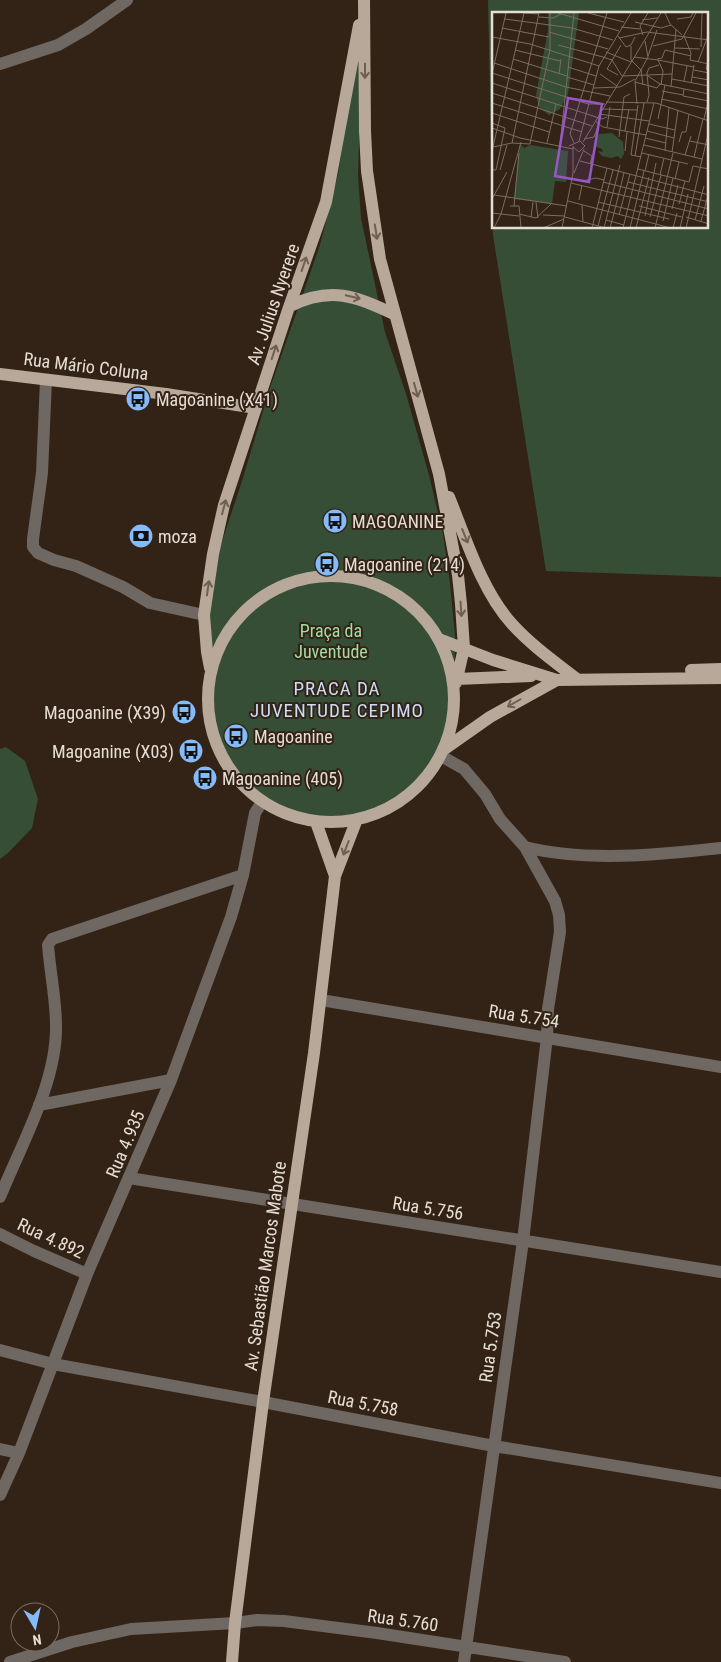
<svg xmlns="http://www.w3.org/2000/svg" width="721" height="1662" font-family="'Roboto Condensed',sans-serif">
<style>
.green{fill:#364e36;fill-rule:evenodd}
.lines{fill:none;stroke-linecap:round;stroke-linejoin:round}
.minor{stroke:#6f6761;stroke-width:12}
.major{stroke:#b8a89a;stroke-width:12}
.oneway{stroke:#6e5f51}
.labels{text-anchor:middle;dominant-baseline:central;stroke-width:4;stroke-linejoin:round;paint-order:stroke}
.street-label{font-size:18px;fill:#e6ddd4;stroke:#322316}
.poi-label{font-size:18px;fill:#e6ddd4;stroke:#322316;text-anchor:start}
.park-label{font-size:18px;fill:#a2dea4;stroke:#322316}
.neighbourhood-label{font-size:19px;letter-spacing:1px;fill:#cbdef7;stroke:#322316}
.inset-road{fill:none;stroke:#7a6d62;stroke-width:1}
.view{fill:#9658c4;fill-opacity:0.15;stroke:#9658c4;stroke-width:2.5}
.inset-edge{fill:none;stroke:#e6ddd4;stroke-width:2.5}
</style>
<rect width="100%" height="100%" fill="#322316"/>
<path class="green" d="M488,0H721V577L546,571L493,235ZM493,14H707V228H493Z
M363,4L358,176L361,218L385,332L406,394L429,475L443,534L450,583L455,636L454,693L450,732L441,756L426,778L406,797L383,811L357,819L336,822H316L291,816L262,802L237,781L219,753L209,723L205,630L208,584L242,481L270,388L320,245L338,174Z
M6,747L25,761L38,799L32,828L8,853L0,859V749Z"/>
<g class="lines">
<path class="minor" d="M0,64L58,45L86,29L127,0
M46,380L42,473L33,539V547L38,553L54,560L76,566L123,587L150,603L204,615
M441,756L464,769L485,794L500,819L525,847L555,901L559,915L560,932L548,1009L547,1037L523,1241L464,1662
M525,847C584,862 660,855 721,848
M321,1000L721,1067
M39,1105L171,1080
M129,1178L721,1272
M0,1197C21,1145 57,1082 56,1026C56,999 50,972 48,945L52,939L243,875
M0,1234L34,1251L87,1274
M0,1350L53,1364L263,1402L494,1446L721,1483
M0,1449L19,1453
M0,1495L19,1453L87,1274L171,1080L231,917L243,875L255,813L262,802
M10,1662L72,1642L131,1629L235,1623L257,1620L284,1621L377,1633L565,1662"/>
<path class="major" d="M364,0L365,131L367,171L380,259L439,474L458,575L461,604L464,648L456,683
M290,306C331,286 355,296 394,314
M0,374L166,394L256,408
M449,497C466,539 482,591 512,624C531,645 555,662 577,679
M208 699a123 123 0 1 1 246 0a123 123 0 1 1-246 0Z
M439,639L493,660L557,680L721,678
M210,668L207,652L204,615L213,554L224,505L288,310L326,202L359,25
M691,670L721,669
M457,679L531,676
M443,750L490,717L557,680
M316,822L335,876
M232,1662L235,1623L263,1402L314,1053L335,876L357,819"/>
</g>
<defs><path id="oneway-shaft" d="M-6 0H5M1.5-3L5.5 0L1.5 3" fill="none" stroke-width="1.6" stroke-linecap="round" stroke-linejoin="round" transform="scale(1.25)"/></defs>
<g class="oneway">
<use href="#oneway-shaft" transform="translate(365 71) rotate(90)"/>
<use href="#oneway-shaft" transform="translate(376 232) rotate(81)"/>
<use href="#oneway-shaft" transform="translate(304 264) rotate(-71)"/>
<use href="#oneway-shaft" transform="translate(353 297) rotate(14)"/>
<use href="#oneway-shaft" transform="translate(274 352) rotate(-72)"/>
<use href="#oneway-shaft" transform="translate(416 390) rotate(74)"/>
<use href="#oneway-shaft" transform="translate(224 507) rotate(-75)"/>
<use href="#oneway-shaft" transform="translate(465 536) rotate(68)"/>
<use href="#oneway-shaft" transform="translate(208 588) rotate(-82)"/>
<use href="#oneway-shaft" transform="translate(461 609) rotate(86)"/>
<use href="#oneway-shaft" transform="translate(514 703) rotate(150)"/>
<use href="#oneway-shaft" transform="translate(346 848) rotate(111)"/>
</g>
<defs>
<symbol id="bus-disc" viewBox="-11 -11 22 22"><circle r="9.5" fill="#86bbfb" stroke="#322316"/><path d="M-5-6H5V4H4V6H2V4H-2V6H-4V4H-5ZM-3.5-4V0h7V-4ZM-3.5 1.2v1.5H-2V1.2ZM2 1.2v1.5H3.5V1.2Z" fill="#111"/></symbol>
<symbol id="bank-disc" viewBox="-11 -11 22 22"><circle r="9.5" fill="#86bbfb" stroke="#322316"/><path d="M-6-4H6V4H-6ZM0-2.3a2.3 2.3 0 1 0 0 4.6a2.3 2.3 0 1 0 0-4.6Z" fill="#111"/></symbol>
</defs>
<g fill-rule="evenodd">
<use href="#bus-disc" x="124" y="385" width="28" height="28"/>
<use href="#bus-disc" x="321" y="507" width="28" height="28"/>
<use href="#bank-disc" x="127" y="522" width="28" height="28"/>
<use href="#bus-disc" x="313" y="550" width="28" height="28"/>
<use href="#bus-disc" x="170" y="698" width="28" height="28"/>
<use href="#bus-disc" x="222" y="722" width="28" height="28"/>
<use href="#bus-disc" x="177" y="737" width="28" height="28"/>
<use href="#bus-disc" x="191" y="764" width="28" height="28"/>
</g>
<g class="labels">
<g class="street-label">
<text transform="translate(273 304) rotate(-71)">Av. Julius Nyerere</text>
<text transform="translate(86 366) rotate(7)">Rua Mário Coluna</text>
<text transform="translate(524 1016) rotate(9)">Rua 5.754</text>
<text transform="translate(125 1144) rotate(-67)">Rua 4.935</text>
<text transform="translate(428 1208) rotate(9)">Rua 5.756</text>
<text transform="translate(51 1238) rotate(25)">Rua 4.892</text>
<text transform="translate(265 1266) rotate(-82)">Av. Sebastião Marcos Mabote</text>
<text transform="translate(490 1347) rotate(-82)">Rua 5.753</text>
<text transform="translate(363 1403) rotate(11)">Rua 5.758</text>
<text transform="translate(403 1620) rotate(8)">Rua 5.760</text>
</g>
<g class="poi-label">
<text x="156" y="399">Magoanine (X41)</text>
<text x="352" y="521">MAGOANINE</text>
<text x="158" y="536">moza</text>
<text x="344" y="564">Magoanine (214)</text>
<text x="166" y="712" text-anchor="end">Magoanine (X39)</text>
<text x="254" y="736">Magoanine</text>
<text x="174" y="751" text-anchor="end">Magoanine (X03)</text>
<text x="222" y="778">Magoanine (405)</text>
</g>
<g class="park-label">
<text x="331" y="630">Praça da<tspan x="331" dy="21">Juventude</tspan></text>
</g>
<g class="neighbourhood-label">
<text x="337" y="688">PRACA DA<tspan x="337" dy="22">JUVENTUDE CEPIMO</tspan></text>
</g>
</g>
<g transform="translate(492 12)">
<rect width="216" height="216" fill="#322316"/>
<path d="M56,1H87L76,82L68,97L57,103L47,95L44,83L56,18ZM120,121L131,130L132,142L129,147L126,144L119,146L110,144L106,139L111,140L110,137L102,134L107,122ZM28,132L32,136L38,133L76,139L74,170L63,169L60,192L22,187Z" fill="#364e36"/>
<path class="inset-road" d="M32,1L47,2M66,1L127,19M96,1L132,10M173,1L178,12L190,23M47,5L61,6L69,2M13,7L80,16M185,7L199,5L201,1M150,8L165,6M143,10L169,16L179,13M129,15L148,17M10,16L57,25M80,16L121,28M57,20L116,37M151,23L148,14L156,1M126,24L134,35L139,33L143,25M192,24L199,41L198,48L217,52M0,25L38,32L107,54M127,26L155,20L217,28M66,33L111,45M139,34V48L149,58L151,73M161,34L190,27L204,1M209,35L210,1M183,36L208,37M23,38L68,49M114,40L139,50M156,44L165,18M111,45L120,48L130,64L180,62M142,45L166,48L171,59L169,73M217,46L214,57L217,60M21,47L75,64M165,47L170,46L173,38L199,44M166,48L202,55M206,50L217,21M2,51L74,75L118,84M76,55L104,64M202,58L217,61M0,61L96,92H113M0,62L14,1M67,62L69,47M108,62L125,74M126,63L115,57L129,33M156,64L168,72L217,82M75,65L102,73M200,65L217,68M180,67L217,74M192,69L195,54M143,70L165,76L168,72M0,71L110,107L115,105M199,71L202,53M179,75L184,17M101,76L128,75L143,67M192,77L191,84L217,89M170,79L191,83M0,81L100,114M169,87L217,97M114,90L164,91L217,109M155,90L157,83L155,61L157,56L167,53M0,91L90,120M145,92L143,69L156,45L153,29M146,93L139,143L149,145M110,97L145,98M0,101L57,120M107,102L157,109M166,107L173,73M212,107L217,86M103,109L111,115L154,123M0,111L13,116L4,158H0M157,112L183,118M115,115L118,95M0,116L28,126L81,137M133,119L137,97M155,119L182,126M127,125L132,85L138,82M153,126L174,131M92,127L102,125L107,112M87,129L107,54L139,1M198,129L217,133M91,130L169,1M187,130L190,120H194L197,102M20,131L47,1M55,131L64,92M82,131L78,122L115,1M68,133L82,1M152,133L210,147M77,134L88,129L93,134L87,140L81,135M1,135L20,131L38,132L58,38V1M0,139L32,1M92,139L100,144L98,152M133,139L135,120M173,139L177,95M180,140L186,98M150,141L196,152M193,143L199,124M143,144L152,91M202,145L211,107M88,149L217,183M146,157L197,170L201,154L217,157M8,158L15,133M153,159L157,142M82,161L92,137M168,163L172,146M183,167L187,150M90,169L104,166L112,168M111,170L217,197M136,170L217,190M79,171L217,204M2,183L75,194M0,187L15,160M87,188L90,173M76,189L179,216M44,190L46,206M106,190L177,207M187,192L193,169M90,193L91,210M18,194H27L29,216M22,194L27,141M147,194L190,205M180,197L186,173M0,201L27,204M122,201L132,161M27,202L44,206L59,192M51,203L73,204M127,203L138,162M153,204L164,151M39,205L41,190M73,205L114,216M158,205L169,163M194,205L217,212M114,208L132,213M203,208L212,174M171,209L181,166M209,209L217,180M106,214L121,158M2,216L9,202L29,130M51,216L72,207M70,216L81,161V134M100,216L115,156M112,216L128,153M118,216L122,201M131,216L162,91M138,216L152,159M144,216L157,165M163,216L181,141M181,216L185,201M188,216L196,182M194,216L217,118"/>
<path class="view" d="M76,86L110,92L97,170L63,164Z"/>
<rect width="216" height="216" class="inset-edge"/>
</g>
<g transform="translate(35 1627) rotate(171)"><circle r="24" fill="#322316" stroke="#7a6d62"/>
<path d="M0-4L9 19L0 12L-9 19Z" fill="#86bbfb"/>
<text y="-8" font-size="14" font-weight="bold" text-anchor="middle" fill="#e6ddd4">N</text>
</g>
</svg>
